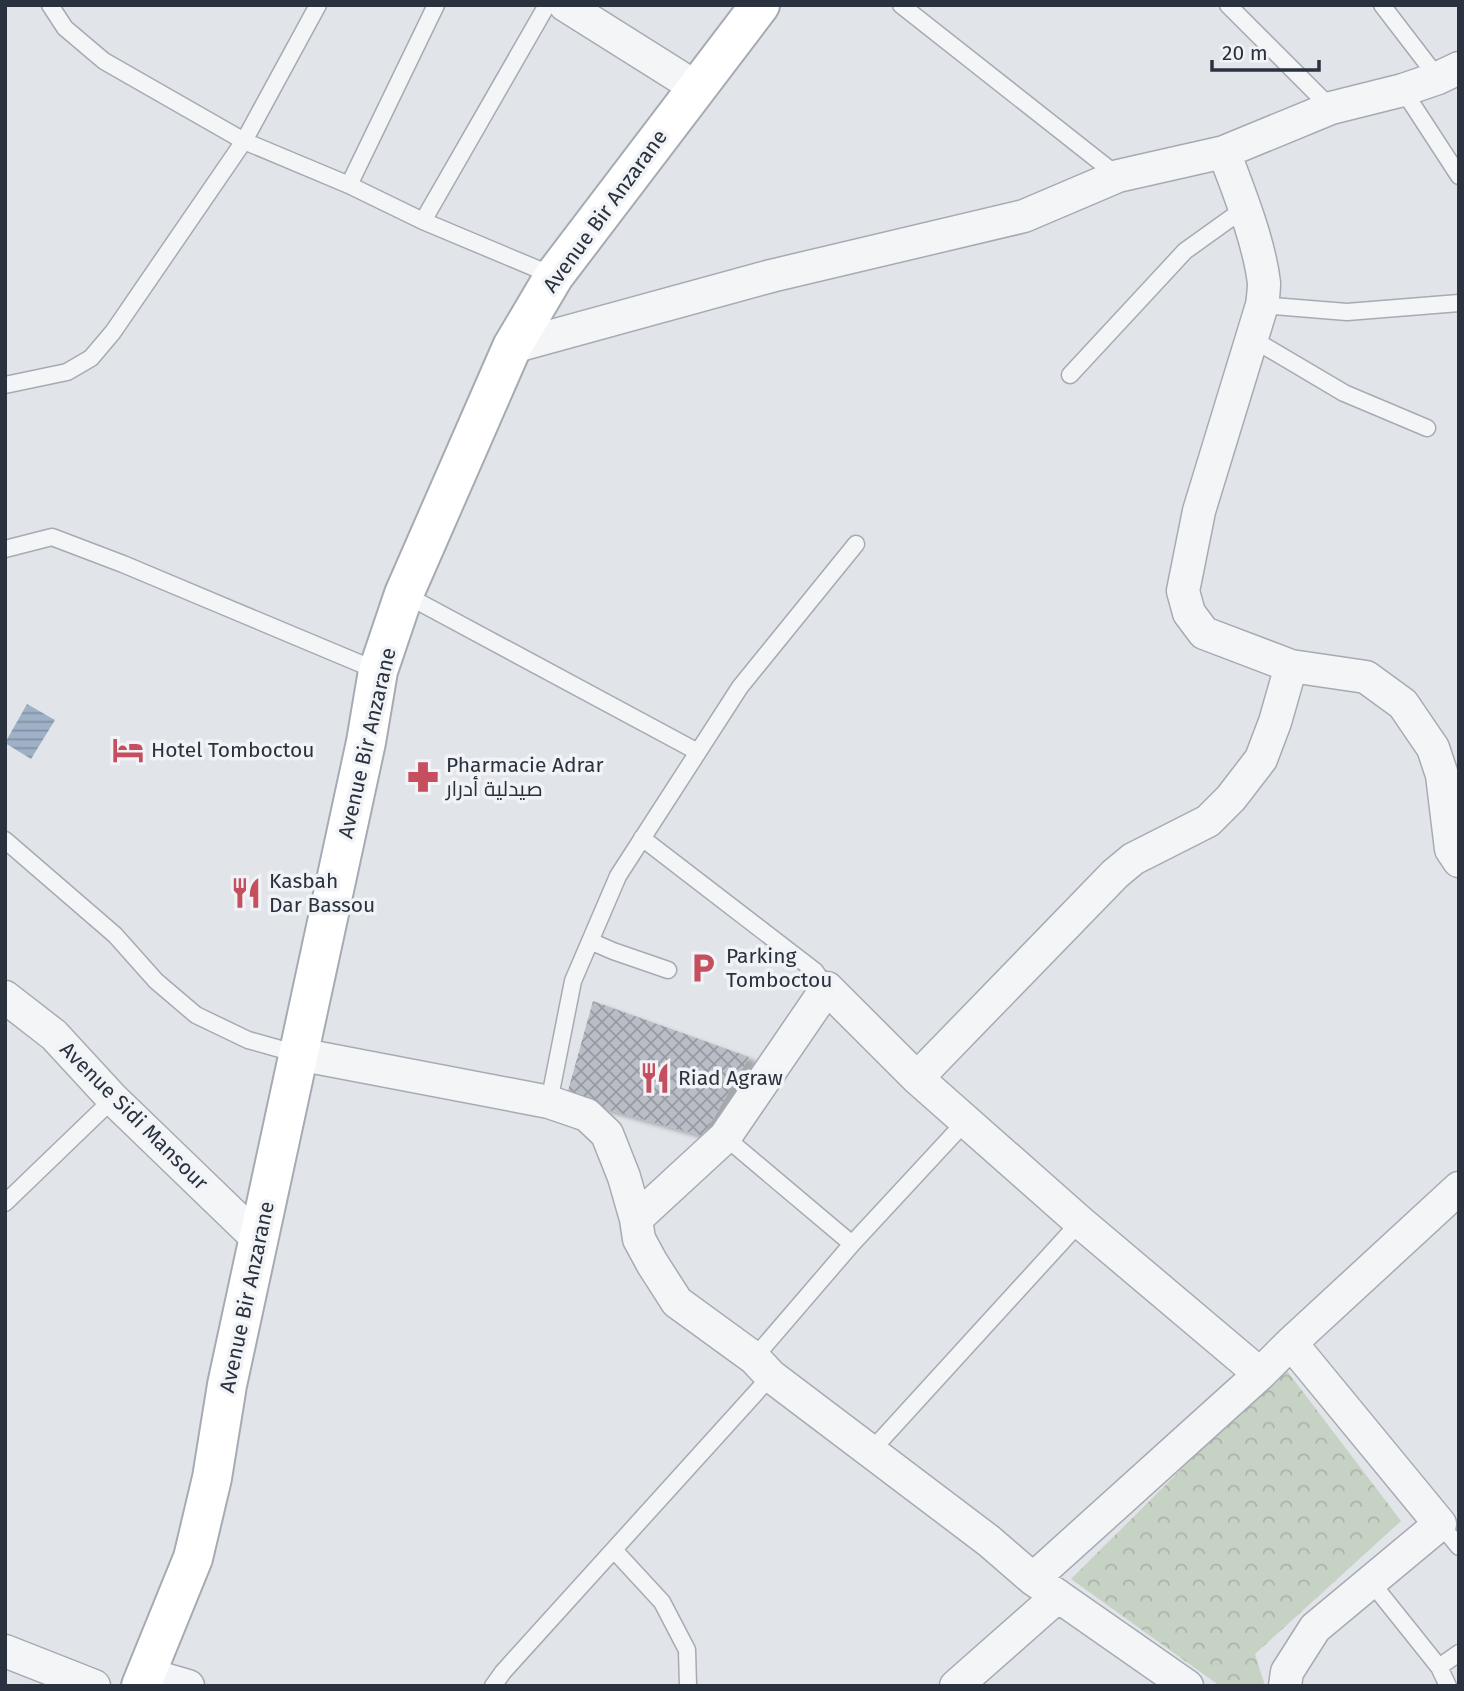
<svg xmlns="http://www.w3.org/2000/svg" width="1464" height="1691" font-family="'Fira Sans',Cairo,sans-serif">
<style>
.park{fill:url(#park-crowns)}
.water{fill:url(#water-rules)}
.building{fill:url(#building-cross-hatch);filter:url(#shadow)}
.lines{fill:none;stroke-linecap:round;stroke-linejoin:round}
.lane-casing{stroke:#a6abb3;stroke-width:19}
.street-casing{stroke:#a6abb3;stroke-width:35}
.secondary-casing{stroke:#a6abb3;stroke-width:42}
.lane{stroke:#f4f5f7;stroke-width:16}
.street{stroke:#f4f5f7;stroke-width:32}
.secondary{stroke:#fff;stroke-width:38}
.labels{text-anchor:middle;dominant-baseline:central;stroke-width:7;stroke-linejoin:round;paint-order:stroke}
.street-label{font-size:21px;fill:#2a323f;stroke:#f1f3f6}
.poi-label{font-size:21px;fill:#2a323f;stroke:#f1f3f6;text-anchor:start}
</style>
<defs>
<pattern id="park-crowns" width="20" height="18" patternUnits="userSpaceOnUse" patternTransform="scale(1.75)"><rect width="20" height="18" fill="#c6d2c3"/><path d="M2 6a3 3 0 1 1 6 0M12 15a3 3 0 1 1 6 0" fill="none" stroke="#aab5a9"/></pattern>
<pattern id="water-rules" width="6" height="5" patternUnits="userSpaceOnUse" patternTransform="scale(1.75)"><rect width="6" height="5" fill="#9fb1c6"/><path d="M0 2.5h6" fill="none" stroke="#8291a2"/></pattern>
<pattern id="building-cross-hatch" width="8" height="8" patternUnits="userSpaceOnUse" patternTransform="scale(1.75)"><rect width="8" height="8" fill="#b9bdc5"/><path d="M0 0l8 8M0 8l8-8" fill="none" stroke="#979aa1"/></pattern>
<filter id="shadow"><feDropShadow dx="8" dy="4.5" stdDeviation="2" flood-color="#0004"/></filter>
</defs>
<rect width="100%" height="100%" fill="#e1e4e9"/>
<path class="park" d="M1284,1367L1401,1521L1255,1654L1265,1686H1220L1071,1579Z"/>
<path class="water" d="M27,704L55,720L31,759L5,743Z"/>
<path class="building" d="M593,1001L749,1057L703,1136L566,1098Z"/>
<g class="lines">
<defs>
<path id="lane" d="M50,5L65,28L104,61L244,141L349,185L423,221L554,276
M901,5L1118,176
M1228,5L1331,108
M1382,5L1438,78
M1403,90L1459,176
M349,185L436,5
M423,221L547,5
M1262,305L1347,312L1459,303
M1251,338L1344,393L1427,428
M1070,375L1185,251L1245,208
M5,385L67,372L91,358L113,332L244,141L318,5
M5,549L52,537L123,564L378,671
M404,594L698,752
M642,838L815,971L827,988
M5,840L115,935L156,981L196,1015L248,1040L298,1054
M590,941L613,951L668,970
M549,1102L573,981L618,876L740,687L856,544
M725,1137L852,1244L754,1358
M5,1203L113,1099
M852,1244L966,1121
M871,1451L1080,1222
M1440,1524L1459,1547
M614,1550L662,1602L687,1650L688,1686
M1371,1582L1439,1667
M493,1686L503,1672L771,1376
M1448,1686L1439,1667L1459,1653"/>
<path id="street" d="M565,5L697,88
M1224,152C1239,192 1259,241 1264,283C1264,290 1263,298 1262,305L1199,511L1183,591L1189,613L1204,633L1291,666L1366,677L1403,704L1433,748L1442,775L1451,849L1459,861
M512,347L771,276L1024,216L1118,176L1224,152L1331,108L1403,90L1438,78L1459,68
M5,997L54,1035L113,1099L258,1239
M298,1054L549,1102L587,1115L607,1134L624,1177L636,1219L639,1239L652,1263L677,1302L754,1358L771,1376L989,1541L1033,1579L1058,1596
M917,1078L1115,874L1133,859L1208,821L1231,798L1261,759L1275,722L1291,666
M636,1219L725,1137L827,988L917,1078L1080,1222L1260,1374L1291,1343L1459,1188
M1033,1579L1260,1374
M5,1651L94,1686
M147,1674L188,1686
M956,1686L1058,1596L1187,1686
M1285,1686L1287,1672L1315,1628L1440,1524L1291,1343"/>
<path id="secondary" d="M141,1686L193,1558L212,1478L227,1385L366,742L378,671L404,594L512,347L554,276L760,5"/>
</defs>
<use href="#lane" class="lane-casing"/>
<use href="#street" class="street-casing"/>
<use href="#secondary" class="secondary-casing"/>
<use href="#lane" class="lane"/>
<use href="#street" class="street"/>
<use href="#secondary" class="secondary"/>
</g>
<defs>
<symbol id="hotel-bare" viewBox="-9 -9 18 18"><path d="M-6-4.5h1.5V1H6V5H4.5V3h-9V5H-6ZM-4 0a1.8 1.8 0 1 1 3.6 0ZM.5 0V-2.5h3Q6-2.5 6 0Z" fill="#c54e5f" stroke="#f1f3f6" stroke-width="2.5" paint-order="stroke"/></symbol>
<symbol id="pharmacy-bare" viewBox="-9 -9 18 18"><path d="M-2-6h4v4h4v4h-4v4h-4v-4h-4v-4h4Z" fill="#c54e5f" stroke="#f1f3f6" stroke-width="2.5" paint-order="stroke"/></symbol>
<symbol id="restaurant-bare" viewBox="-9 -9 18 18"><path d="M-5-6h1v4h1v-4h1v4h1v-4h1v5L-1.5 .5V6h-2V.5L-5-1ZM5-6V6H3V1.5H1.5Q1.5-4 5-6Z" fill="#c54e5f" stroke="#f1f3f6" stroke-width="2.5" paint-order="stroke"/></symbol>
<symbol id="parking-bare" viewBox="-9 -9 18 18"><path d="M-3.5-5.5H1a3.5 3.5 0 0 1 0 7H-1V5.5H-3.5ZM-1-3.4V-.6H.8a1.4 1.4 0 0 0 0-2.8Z" fill="#c54e5f" stroke="#f1f3f6" stroke-width="2.5" paint-order="stroke"/></symbol>
</defs>
<g fill-rule="evenodd">
<use href="#hotel-bare" x="106" y="728" width="44" height="44"/>
<use href="#pharmacy-bare" x="401" y="755" width="44" height="44"/>
<use href="#restaurant-bare" x="224" y="871" width="44" height="44"/>
<use href="#parking-bare" x="681" y="946" width="44" height="44"/>
<use href="#restaurant-bare" x="633" y="1056" width="44" height="44"/>
</g>
<g class="labels">
<g class="street-label">
<text transform="translate(605 211) rotate(-54)">Avenue Bir Anzarane</text>
<text transform="translate(367 743) rotate(-77)">Avenue Bir Anzarane</text>
<text transform="translate(134 1116) rotate(45)">Avenue Sidi Mansour</text>
<text transform="translate(247 1297) rotate(-78)">Avenue Bir Anzarane</text>
</g>
<g class="poi-label">
<text x="151" y="750">Hotel Tomboctou</text>
<text x="446" y="765">Pharmacie Adrar<tspan x="446" dy="24">صيدلية أدرار</tspan></text>
<text x="269" y="881">Kasbah<tspan x="269" dy="24">Dar Bassou</tspan></text>
<text x="726" y="956">Parking<tspan x="726" dy="24">Tomboctou</tspan></text>
<text x="678" y="1078">Riad Agraw</text>
</g>
</g>
<rect width="1464" height="1691" fill="none" stroke="#2a323f" stroke-width="14"/>
<path d="M1212 60v10h107v-10" fill="none" stroke="#2a323f" stroke-width="3.5"/>
<text x="1222" y="60" font-size="21" fill="#2a323f" stroke="#f1f3f6" stroke-width="5" paint-order="stroke">20 m</text>
</svg>
